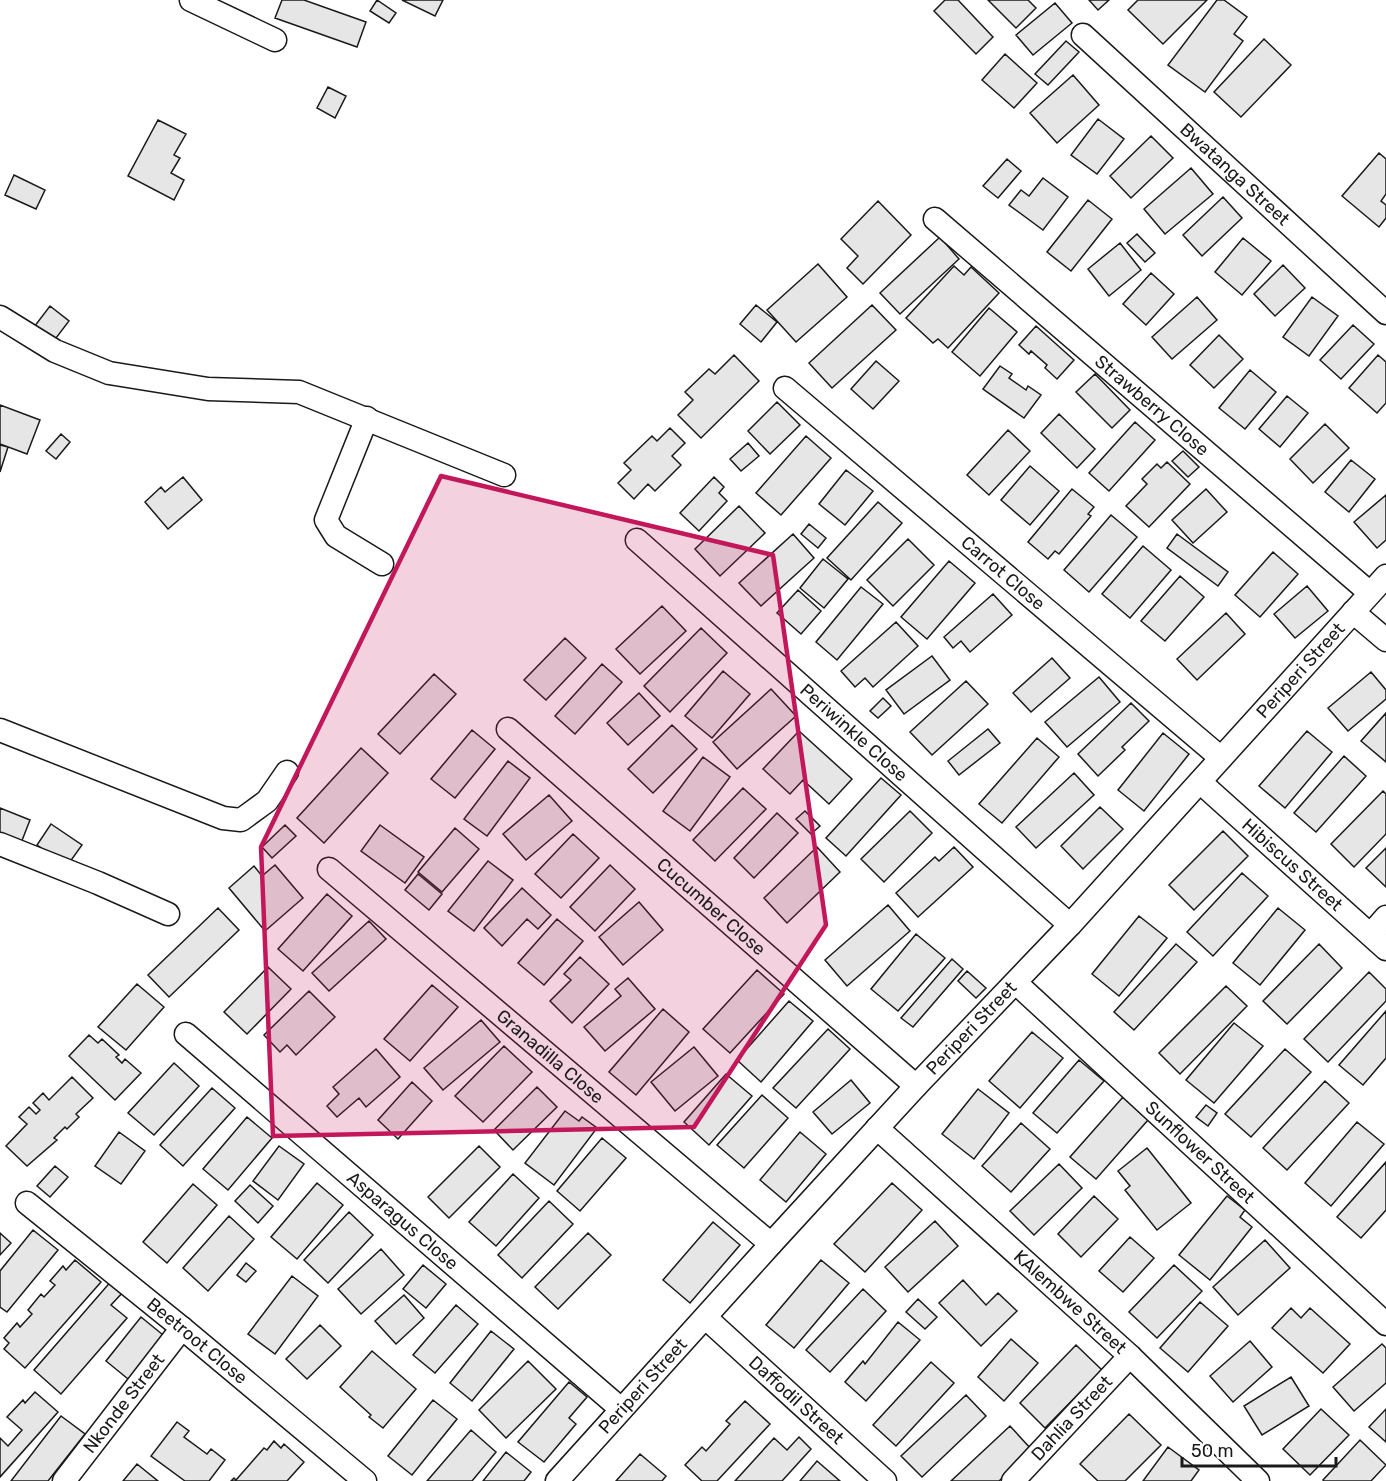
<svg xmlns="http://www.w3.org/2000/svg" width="1386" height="1481" font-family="Rubik,sans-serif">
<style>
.building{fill:#e6e6e6;stroke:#1a1a1a;stroke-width:1.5}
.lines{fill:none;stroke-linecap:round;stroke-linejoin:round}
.minor-casing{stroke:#1a1a1a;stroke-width:25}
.minor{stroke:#fff;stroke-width:22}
.marked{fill:#c2185b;fill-opacity:0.2;stroke:#c2185b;stroke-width:4.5;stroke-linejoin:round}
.labels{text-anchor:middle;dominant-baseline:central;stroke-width:4.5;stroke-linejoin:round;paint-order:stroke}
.street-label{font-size:18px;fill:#1a1a1a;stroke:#fff}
</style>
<rect width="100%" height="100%" fill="#fff"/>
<path class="building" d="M282,0H304L366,22L357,47L275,18Z
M377,0L396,13L389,23L370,11Z
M402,0H443L435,16Z
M945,0H958L993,37L976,54L934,11Z
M988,0H1028L1036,8L1016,28Z
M1089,0H1109L1098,10Z
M1138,0H1207L1163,44L1128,10Z
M1217,0H1224L1247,17L1234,34L1243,41L1205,92L1168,65Z
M1055,3L1072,23L1033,55L1016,35Z
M1264,39L1291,65L1241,117L1214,92Z
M1066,41L1079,52L1048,85L1035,74Z
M1005,54L1037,83L1014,108L982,80Z
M1073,75L1099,105L1057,143L1030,113Z
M328,87L346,96L335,118L317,108Z
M1098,119L1124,139L1097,174L1071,155Z
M158,120L186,134L174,155L180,158L171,173L184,180L174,200L128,176Z
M1151,136L1173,158L1131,198L1110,176Z
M1379,153L1386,159V194L1381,201L1386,205V218L1379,227L1342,196Z
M1007,159L1021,171L998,198L983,186Z
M1191,168L1213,194L1165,234L1144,209Z
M14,175L45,190L36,209L5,195Z
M1043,178L1068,197L1043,230L1009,205L1021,190L1029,196Z
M1223,197L1242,218L1202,256L1183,235Z
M1088,200L1112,219L1071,271L1047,252Z
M878,201L911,235L863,284L847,268L858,256L841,239Z
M1137,234L1155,253L1145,262L1127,243Z
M940,237L959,259L900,314L880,293Z
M1243,238L1271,261L1242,295L1215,272Z
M1120,243L1141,270L1109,296L1088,269Z
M818,264L847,297L796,342L767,310Z
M1283,265L1305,288L1275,316L1254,294Z
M954,266L964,275L971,267L999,293L948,348L938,339L933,343L906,318Z
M1151,273L1174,294L1146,325L1123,304Z
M1197,297L1217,320L1172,359L1152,337Z
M1312,297L1338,316L1309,356L1283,337Z
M756,305L777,322L761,342L740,324Z
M872,305L896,330L832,388L809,363Z
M50,306L69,321L53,342L34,327Z
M989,308L1017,332L980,376L952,352Z
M1353,325L1374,344L1341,379L1320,360Z
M1036,326L1074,360L1057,379L1045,368L1047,365L1031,351L1029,354L1019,345Z
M1219,335L1243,359L1214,388L1190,365Z
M734,355L759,381L701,438L678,415L693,400L685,392L709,369L715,374Z
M1378,355L1386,362V403L1377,413L1349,388Z
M876,361L899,381L873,409L851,389Z
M1000,366L1012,374L1009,378L1026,390L1028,386L1041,395L1024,418L983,389Z
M1250,370L1276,392L1245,429L1219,408Z
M1095,374L1130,410L1112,428L1076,392Z
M1287,396L1308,413L1280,447L1259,429Z
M777,402L800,425L770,454L748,431Z
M0,405L40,420L27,454L0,444Z
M1059,414L1095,449L1077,468L1041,433Z
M1135,422L1155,440L1109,491L1089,473Z
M1325,424L1349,448L1313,483L1290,459Z
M670,428L685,443L672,456L681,465L655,491L648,484L634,499L618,483L631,470L624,463L652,436L657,441Z
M1008,430L1030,451L989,495L967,475Z
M61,434L70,442L56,459L46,451Z
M806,436L831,458L781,515L756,493Z
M748,443L759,456L741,471L730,459Z
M0,445L8,447L0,472Z
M1183,451L1199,467L1188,477L1172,461Z
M1351,460L1375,479L1349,512L1325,492Z
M1167,462L1190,484L1149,527L1126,506L1147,484L1142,479L1157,464L1161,468Z
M1030,466L1059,491L1030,525L1001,500Z
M846,470L873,491L845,525L819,504Z
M183,477L202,500L168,529L145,502L161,487L165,492Z
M714,477L724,487L719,493L727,501L699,531L680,513Z
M1072,489L1094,507L1088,514L1091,516L1059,554L1055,551L1048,559L1028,542Z
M1206,489L1227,512L1193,543L1172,520Z
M1386,495V540L1377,548L1354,522Z
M878,502L902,523L851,580L827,558Z
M739,506L765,533L720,576L695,549Z
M1111,515L1137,537L1089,592L1064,570Z
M809,524L826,538L818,548L801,534Z
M793,534L814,558L761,606L739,583Z
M1177,534L1228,572L1218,586L1167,548Z
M908,539L934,565L893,606L867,580Z
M1143,546L1171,570L1130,618L1102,594Z
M1273,552L1298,574L1260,617L1235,595Z
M823,559L848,579L824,608L800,588Z
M949,561L975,583L927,639L901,617Z
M1180,576L1204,597L1165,641L1141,621Z
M1307,586L1328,611L1295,638L1274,614Z
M861,587L883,604L837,660L816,642Z
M798,590L821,611L801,634L777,613Z
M993,594L1012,615L970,652L961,641L953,648L944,637Z
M662,606L686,631L640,674L616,649Z
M1226,613L1245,634L1197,680L1177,659Z
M896,622L918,646L873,687L865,678L855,687L841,671Z
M701,628L727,653L670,712L644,686Z
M565,638L586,658L546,700L524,680Z
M932,656L950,680L904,714L886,690Z
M1052,658L1070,678L1031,712L1013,693Z
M602,664L622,682L575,734L555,716Z
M723,671L750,694L712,738L685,716Z
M1371,672L1386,690V699L1348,731L1328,708Z
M434,674L456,694L400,754L378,734Z
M1099,677L1120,702L1067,747L1045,722Z
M966,681L988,704L932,755L910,732Z
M771,689L796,716L737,769L713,742Z
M639,693L660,716L628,745L607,723Z
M883,698L891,706L878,718L870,711Z
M1131,703L1149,721L1122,747L1125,750L1098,776L1078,754Z
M1386,713V762L1361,741Z
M672,725L697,749L653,793L628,769Z
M988,729L1000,743L959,775L948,761Z
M472,730L495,749L455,798L431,779Z
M799,731L852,779L829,804L803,780L790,794L763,769Z
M1307,731L1332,752L1285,808L1259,786Z
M1163,733L1189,754L1144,811L1118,790Z
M1037,738L1059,757L1002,823L979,804Z
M361,748L388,773L324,843L297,818Z
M1344,756L1366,776L1316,832L1294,813Z
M703,757L730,777L690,831L663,811Z
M508,761L530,778L487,836L464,819Z
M1074,773L1094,795L1036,848L1016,827Z
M881,778L901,795L846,856L826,838Z
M743,788L766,809L715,861L693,840Z
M1383,791L1386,794V834L1354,867L1331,844Z
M549,795L572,821L526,860L503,834Z
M1100,807L1123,829L1083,869L1061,846Z
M0,808L30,820L21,843L0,835Z
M805,811L820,826L811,834L796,819Z
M910,811L932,833L884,882L861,859Z
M777,813L798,833L754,878L734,858Z
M51,824L82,845L67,866L37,845Z
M285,825L296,836L272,858L262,847Z
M380,825L424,857L405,883L361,851Z
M455,828L479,849L442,892L418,872Z
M1223,831L1248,856L1194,910L1169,885Z
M573,834L599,858L561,898L535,874Z
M817,847L840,872L787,923L764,898Z
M954,847L973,867L918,917L896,893L935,857L939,861Z
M1386,848V887L1366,868Z
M488,861L513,880L474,931L448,911Z
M275,865L303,898L265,931L229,888L254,866L262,876Z
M610,865L635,889L595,931L570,907Z
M1242,873L1268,896L1213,956L1187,932Z
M418,874L442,894L429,910L405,890Z
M522,888L551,915L538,929L527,919L502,946L484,928Z
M327,894L352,916L303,971L278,949Z
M639,902L663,930L623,965L599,937Z
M888,905L910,931L847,986L825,960Z
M218,908L239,930L169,997L148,975Z
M1278,908L1305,930L1260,985L1233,963Z
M1139,916L1167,938L1119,996L1092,974Z
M557,919L583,941L544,985L518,963Z
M369,921L386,939L329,991L312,973Z
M916,934L945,958L898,1011L871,989Z
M1176,944L1197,962L1134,1030L1114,1012Z
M1319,944L1342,968L1287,1024L1263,1001Z
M580,957L609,984L572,1023L550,1001L571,980L564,974Z
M952,959L963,969L913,1027L901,1018Z
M268,967L291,989L247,1034L224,1012Z
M757,970L784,994L730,1053L703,1029Z
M967,971L986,988L976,998L958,981Z
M1369,972L1386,989V1001L1328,1062L1304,1039Z
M628,978L655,1009L605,1051L584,1027L621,996L615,989Z
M137,984L164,1007L126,1050L98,1027Z
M432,985L458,1007L410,1061L384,1039Z
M1226,986L1247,1006L1180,1074L1159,1053Z
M309,991L335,1017L296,1055L287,1045L280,1052L264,1035Z
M789,1001L813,1021L761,1082L737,1060Z
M663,1009L689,1032L636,1095L609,1072Z
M1386,1011V1058L1363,1085L1339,1065Z
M481,1020L500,1042L443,1090L424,1068Z
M1234,1023L1263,1046L1214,1103L1186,1080Z
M828,1029L850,1049L796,1108L773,1088Z
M1032,1032L1063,1058L1020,1108L989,1081Z
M89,1035L98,1043L102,1039L119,1055L116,1057L122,1063L125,1059L141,1073L115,1100L69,1056Z
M504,1046L532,1072L483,1122L455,1096Z
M694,1047L718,1076L675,1111L651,1082Z
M376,1049L400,1077L366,1107L359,1098L337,1117L327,1106L339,1094L333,1087Z
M1285,1049L1311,1072L1251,1137L1225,1114Z
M1079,1060L1104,1081L1057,1133L1033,1113Z
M174,1063L199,1086L154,1135L128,1113Z
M726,1074L752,1096L709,1145L684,1122Z
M72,1077L93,1098L76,1114L79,1117L67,1129L65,1127L54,1138L57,1140L27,1166L6,1146L27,1124L19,1117L29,1107L36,1114L40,1110L33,1103L43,1093L49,1100Z
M851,1080L870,1103L832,1134L813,1112Z
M1325,1081L1349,1103L1287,1170L1263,1148Z
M412,1082L432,1101L398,1139L378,1120Z
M537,1087L557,1107L513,1150L494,1130Z
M212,1088L235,1108L183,1166L160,1145Z
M978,1089L1009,1113L974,1159L942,1134Z
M762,1095L788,1118L744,1168L717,1145Z
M1123,1097L1148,1120L1096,1179L1070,1157Z
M1206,1105L1217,1113L1208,1126L1196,1117Z
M565,1111L579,1121L582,1117L597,1128L554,1185L525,1163Z
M247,1117L272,1138L228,1190L203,1169Z
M1357,1122L1384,1144L1331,1206L1305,1183Z
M1021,1123L1050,1149L1011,1192L982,1166Z
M119,1132L145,1151L121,1184L95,1166Z
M800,1132L826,1154L786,1202L760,1180Z
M602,1138L626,1158L580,1211L557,1191Z
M279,1146L304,1164L278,1200L253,1181Z
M479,1146L500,1167L449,1218L428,1197Z
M1147,1148L1191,1203L1157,1230L1125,1190L1130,1186L1118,1171Z
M1386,1162V1210L1361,1238L1337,1217Z
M1059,1164L1082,1188L1034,1235L1010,1211Z
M55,1166L68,1177L50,1197L37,1186Z
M513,1174L539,1198L496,1246L469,1222Z
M317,1183L343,1205L297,1259L271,1237Z
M892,1183L922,1210L865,1272L834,1244Z
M193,1184L217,1205L167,1263L143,1242Z
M250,1185L273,1206L258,1223L235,1201Z
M1094,1196L1118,1219L1081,1257L1058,1234Z
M1227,1196L1245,1210L1240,1217L1252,1227L1210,1280L1179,1255Z
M549,1201L573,1224L522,1278L498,1255Z
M349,1212L373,1235L328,1283L304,1260Z
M229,1216L254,1239L208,1291L183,1268Z
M935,1221L958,1246L908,1292L885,1267Z
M713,1222L740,1245L690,1303L663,1280Z
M33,1230L58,1250L7,1312L0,1307V1271Z
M0,1233L11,1243L0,1255Z
M588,1233L611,1255L558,1309L535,1287Z
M1130,1237L1154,1258L1123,1292L1099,1271Z
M1265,1240L1290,1268L1238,1315L1213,1287Z
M381,1249L404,1275L361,1314L338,1289Z
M75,1260L101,1282L25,1368L4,1349L9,1343L4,1338L17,1323L20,1327L32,1314L28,1310L41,1294L44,1297L55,1285L50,1281L63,1266L66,1270Z
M821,1260L849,1283L794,1348L766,1325Z
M246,1263L256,1271L246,1282L237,1275Z
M423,1265L446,1284L426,1308L403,1289Z
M1174,1265L1202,1291L1157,1338L1129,1312Z
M292,1276L318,1296L275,1354L248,1334Z
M113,1279L125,1290L111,1305L127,1318L61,1394L34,1370Z
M963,1280L986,1305L998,1293L1017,1311L981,1346L939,1303Z
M863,1289L886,1311L830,1372L806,1350Z
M404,1295L424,1318L396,1344L375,1321Z
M918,1299L937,1317L925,1329L906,1312Z
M1200,1302L1228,1326L1188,1372L1160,1348Z
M456,1305L478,1324L435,1373L413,1355Z
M1291,1308L1301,1318L1310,1308L1350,1344L1323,1373L1272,1328Z
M141,1317L168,1339L133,1383L106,1361Z
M898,1322L920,1340L866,1401L845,1382L863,1361L865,1364Z
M320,1325L341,1346L307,1379L286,1359Z
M491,1331L514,1349L472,1401L450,1383Z
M1011,1339L1038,1363L1004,1401L978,1377Z
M1250,1341L1272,1367L1233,1402L1210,1376Z
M1382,1344L1386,1348V1383L1354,1411L1333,1387Z
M1076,1345L1102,1370L1045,1428L1020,1403Z
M372,1351L416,1389L383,1428L369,1417L371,1415L340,1387Z
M528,1361L556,1389L506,1438L479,1410Z
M931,1362L954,1383L896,1446L873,1425Z
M1291,1377L1309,1406L1262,1435L1244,1406Z
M569,1382L587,1397L569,1418L576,1424L544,1462L518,1442Z
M35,1392L58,1412L0,1477V1438L8,1446L22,1430L7,1417L23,1400L25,1403Z
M966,1395L986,1416L922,1477L901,1456Z
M433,1400L457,1419L412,1475L388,1456Z
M745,1401L770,1424L717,1481H702L685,1465L702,1447L706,1451L730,1424L726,1421Z
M1321,1409L1349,1435L1310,1475L1283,1449Z
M1386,1409V1442L1369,1427Z
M1129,1414L1161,1445L1125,1481H1098L1080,1464Z
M61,1416L85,1434L48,1481H11Z
M177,1422L189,1431L184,1437L207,1454L211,1449L225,1460L209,1481H185L151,1456Z
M1010,1426L1032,1450L999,1481H951Z
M471,1430L496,1452L472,1481H427Z
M799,1437L811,1449L782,1481H735L774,1438L787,1450Z
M1360,1440L1386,1465L1371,1481H1324L1323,1480Z
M274,1441L281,1448L284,1444L304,1462L287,1481H231L234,1478L236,1480L264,1448L267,1450Z
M1168,1447L1199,1470L1191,1481H1143Z
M506,1452L531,1472L524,1481H483Z
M640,1454L666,1476L662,1481H616Z
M817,1461L840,1481H800Z
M137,1464L158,1481H123Z"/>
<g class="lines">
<defs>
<g id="minor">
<path d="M191,0L275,40"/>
<path id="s1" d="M1083,35L1386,313"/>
<path id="s2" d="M935,219L1370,593"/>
<path d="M0,317L55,351L109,373L208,389L299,392L504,475"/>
<path id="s3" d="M785,388L1221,758"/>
<path d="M367,418L326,520L336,536L382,564"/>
<path id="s4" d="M637,540L1070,925"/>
<path d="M1353,612L1386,640"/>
<path id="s5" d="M508,729L916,1086"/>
<path d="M0,730L223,818L241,820L267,801L287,772"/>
<path id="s6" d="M1200,782L1386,949"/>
<path d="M0,844L98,883L168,914"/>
<path id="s7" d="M329,869L771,1244"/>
<path d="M1371,934L1386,917"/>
<path id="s8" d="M1016,983L1386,1324"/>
<path id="s9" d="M186,1034L621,1409"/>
<path id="s10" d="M877,1128L1130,1356L1258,1481"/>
<path id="s11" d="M27,1203L182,1328L365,1481"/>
<path id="s12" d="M706,1318L885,1481"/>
<path id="s13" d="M64,1481L182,1328"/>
<path id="s14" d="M557,1481L771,1244L916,1086L1070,925L1386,576"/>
<path id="s15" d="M1013,1481L1130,1356"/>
</g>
</defs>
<use href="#minor" class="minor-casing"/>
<use href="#minor" class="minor"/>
</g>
<path class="marked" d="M441,476L773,555L826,925L694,1127L273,1136L261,847Z"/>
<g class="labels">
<g class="street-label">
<text stroke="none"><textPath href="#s1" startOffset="206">Bwatanga Street</textPath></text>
<text stroke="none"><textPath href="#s2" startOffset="286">Strawberry Close</textPath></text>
<text stroke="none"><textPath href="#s3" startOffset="286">Carrot Close</textPath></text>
<text stroke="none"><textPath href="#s14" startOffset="1100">Periperi Street</textPath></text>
<text stroke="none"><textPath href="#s4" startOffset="290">Periwinkle Close</textPath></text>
<text stroke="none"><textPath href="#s6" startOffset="124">Hibiscus Street</textPath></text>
<text stroke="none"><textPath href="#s5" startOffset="270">Cucumber Close</textPath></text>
<text stroke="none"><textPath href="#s14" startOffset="614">Periperi Street</textPath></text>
<text stroke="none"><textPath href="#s7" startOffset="290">Granadilla Close</textPath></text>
<text stroke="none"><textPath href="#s8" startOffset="250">Sunflower Street</textPath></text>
<text stroke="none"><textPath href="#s9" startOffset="286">Asparagus Close</textPath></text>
<text stroke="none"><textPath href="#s10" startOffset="260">KAlembwe Street</textPath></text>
<text stroke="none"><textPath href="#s11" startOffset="219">Beetroot Close</textPath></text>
<text stroke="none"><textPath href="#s14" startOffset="128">Periperi Street</textPath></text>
<text stroke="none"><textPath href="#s12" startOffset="122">Daffodil Street</textPath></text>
<text stroke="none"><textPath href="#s13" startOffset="98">Nkonde Street</textPath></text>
<text stroke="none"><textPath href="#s15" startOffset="86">Dahlia Street</textPath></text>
</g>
</g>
<path d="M1182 1457v9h154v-9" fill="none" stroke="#1a1a1a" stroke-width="3"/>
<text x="1191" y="1457" font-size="18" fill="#1a1a1a" stroke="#ffffff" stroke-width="4.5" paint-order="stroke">50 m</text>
</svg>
